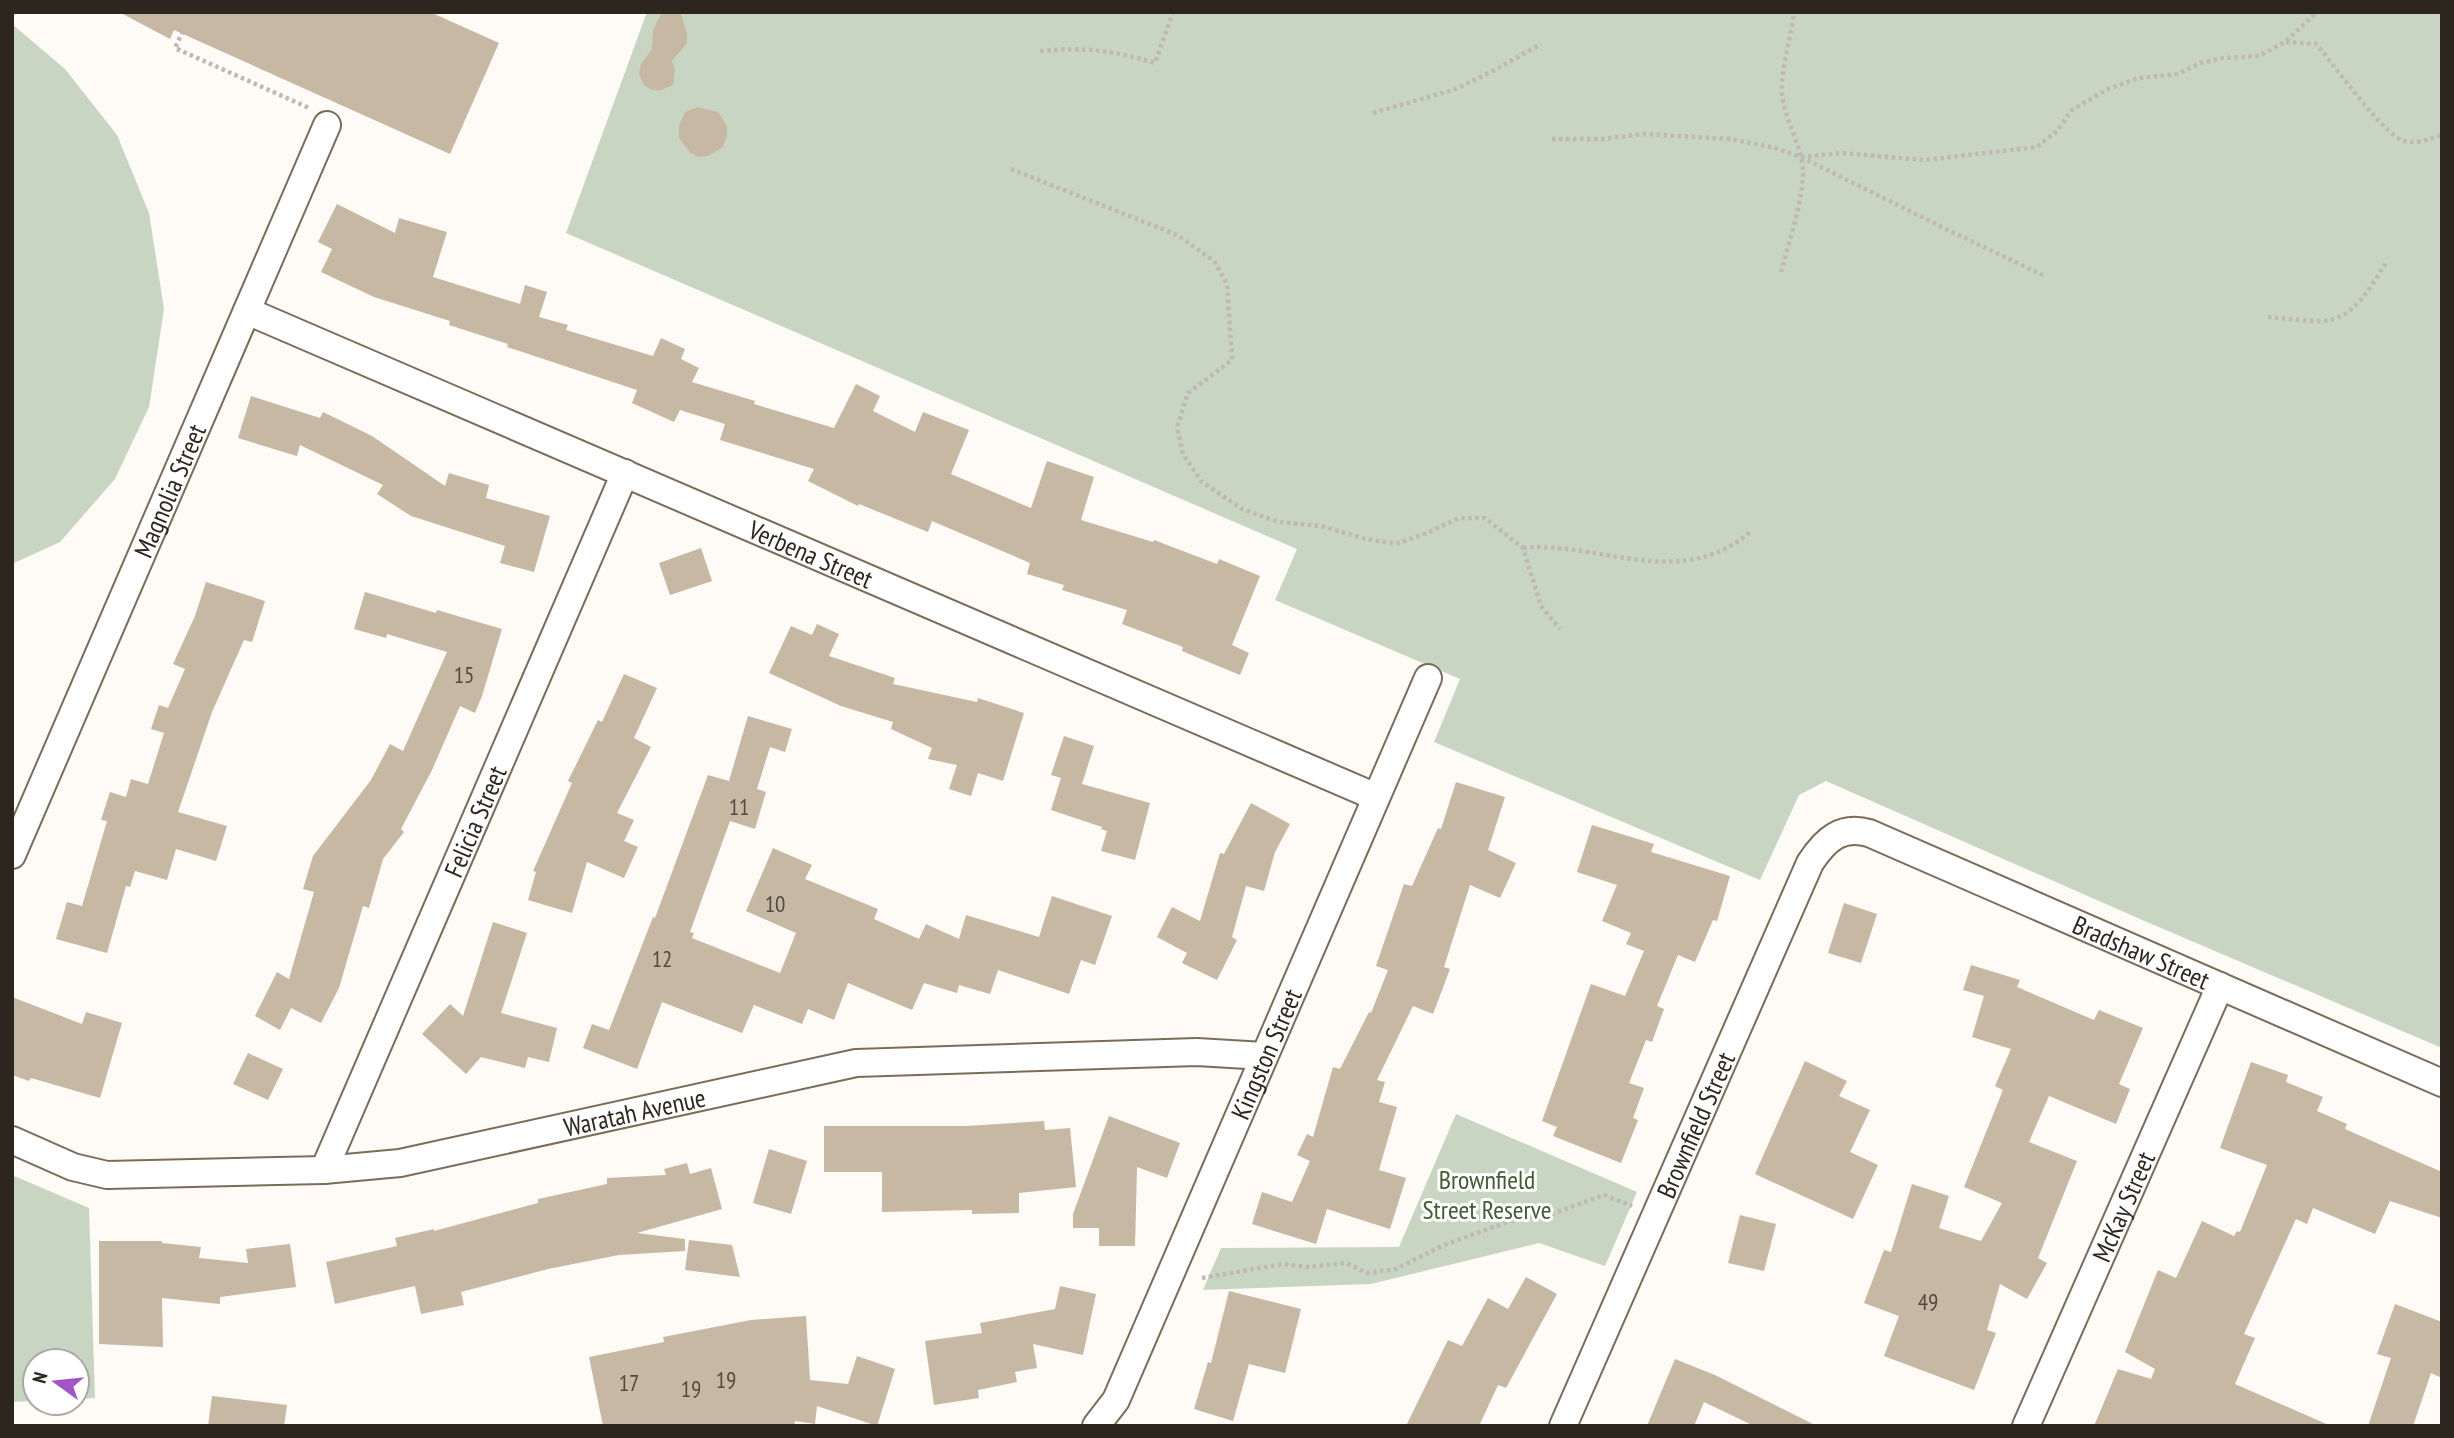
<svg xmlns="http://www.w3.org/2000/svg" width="2454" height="1438" font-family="'PT Sans Narrow',sans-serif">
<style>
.green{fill:#c9d5c3}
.building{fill:#c7b8a3}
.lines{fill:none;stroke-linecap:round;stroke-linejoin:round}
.minor-casing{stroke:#7b6c5a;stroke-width:30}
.path{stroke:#beb9b4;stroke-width:4.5;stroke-dasharray:3.5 3.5;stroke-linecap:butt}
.minor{stroke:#fff;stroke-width:26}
.labels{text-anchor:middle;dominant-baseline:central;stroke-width:6;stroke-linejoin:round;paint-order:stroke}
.number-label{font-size:23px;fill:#534a3f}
.street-label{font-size:26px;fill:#2c261e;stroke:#fff}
.park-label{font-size:26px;fill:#405d32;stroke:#fff}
</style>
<rect width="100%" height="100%" fill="#fefaf6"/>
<path class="green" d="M647,12H2442V1048L2140,919L1826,781L1799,795L1760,880L1434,742L1460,679L1275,600L1297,549L566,233Z
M12,24L65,69L117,135L149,213L164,309L149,407L115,479L60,542L12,564Z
M1456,1114L1637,1192L1605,1266L1539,1243L1371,1284L1203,1290L1221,1248L1399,1247Z
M12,1175L89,1208L95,1398L77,1399V1361H35V1401L12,1402Z"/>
<path class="building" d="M119,12H430L499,43L450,154L174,30L170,39Z
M662,12H680L687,33V43L672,61L675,70L673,85L659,91L650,89L643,84L639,74L641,64L652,49L653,30Z
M698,107L718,112L727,126V136L723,147L708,156L699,157L690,153L679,138V126L685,112Z
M337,204L395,233L399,218L447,232L433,277L520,304L525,285L547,292L539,317L568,325L566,330L653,356L661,338L685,349L681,359L699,368L692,382L755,401L754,404L834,428L856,384L880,396L873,411L915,432L923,412L969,430L951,474L1031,508L1047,461L1094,477L1081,520L1153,542L1154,540L1217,564L1219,559L1260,576L1232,645L1249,653L1240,675L1182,651L1183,647L1122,624L1127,610L1062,590L1064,585L1027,574L1030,563L932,521L928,532L859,504L858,506L808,481L814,469L720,440L725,424L680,410L674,422L632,403L637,390L507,347L508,344L449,325L450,321L374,297L321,272L332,249L318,242Z
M251,396L320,418L323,412L372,436L445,486L449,473L489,485L486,498L550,516L534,572L500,563L505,546L411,516L377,494L383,485L300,445L297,456L238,438Z
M701,548L712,581L670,595L659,563Z
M206,582L265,601L252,642L244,640L212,712L178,812L227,826L216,861L176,849L167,880L135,871L130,887L126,886L107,953L56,939L67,902L82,906L107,821L101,820L110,792L126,797L131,779L148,784L164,733L151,729L159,705L168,708L185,669L173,664L195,616Z
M365,592L436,613L437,610L502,629L482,696L475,713L460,706L432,770L401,829L404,832L383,859L369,908L363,906L339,988L321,1023L291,1008L280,1030L255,1016L277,972L289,979L314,892L303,889L313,856L371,780L390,744L403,751L447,652L387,634L386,638L354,629Z
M817,624L839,634L829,656L895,678L893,684L977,702L978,698L1024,713L1003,781L978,773L971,796L949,789L957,765L928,759L932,748L891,729L893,722L841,706L769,673L791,626L812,635Z
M624,674L657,688L634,738L651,747L617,813L634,820L624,841L638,847L624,878L587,862L572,913L528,900L536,872L533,871L572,783L568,781L598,720L602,722Z
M748,716L792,729L785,752L770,747L757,789L766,792L755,829L730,821L690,932L694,933L692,938L780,973L796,933L746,911L773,848L812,865L805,879L878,909L874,919L919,939L926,924L959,939L966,915L1039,937L1052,896L1112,916L1095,965L1081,960L1069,994L998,970L990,994L959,985L957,993L924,983L912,1010L848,983L834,1020L808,1009L802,1024L754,1005L742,1033L662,1002L637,1069L583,1048L592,1024L609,1030L653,917L655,918L708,775L729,781Z
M1064,736L1094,746L1082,784L1150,803L1135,860L1101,851L1107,831L1101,829L1102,827L1051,810L1061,778L1051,775Z
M1456,782L1505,797L1488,850L1516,863L1500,898L1470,885L1444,967L1450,969L1433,1014L1413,1006L1377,1080L1385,1082L1379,1102L1397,1107L1379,1170L1406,1178L1390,1229L1327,1209L1316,1244L1252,1224L1262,1192L1292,1202L1310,1161L1297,1155L1307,1134L1313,1137L1333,1067L1340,1069L1369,1012L1371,1013L1388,970L1376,966L1404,884L1412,886L1438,828L1441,829Z
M1251,803L1290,824L1275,852L1264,891L1246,886L1232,937L1237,940L1217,980L1182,963L1187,953L1157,937L1172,907L1200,921L1220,853L1224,854Z
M1592,825L1654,844L1651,852L1730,876L1717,921L1713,920L1695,962L1678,955L1657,1006L1664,1009L1652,1042L1646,1040L1629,1083L1644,1088L1633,1118L1638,1120L1621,1163L1553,1136L1557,1127L1542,1121L1591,984L1625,996L1644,951L1626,944L1631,933L1602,921L1617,885L1577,872Z
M1844,903L1877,914L1861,963L1828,953Z
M493,922L527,933L501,1013L557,1028L549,1062L528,1057L525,1068L481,1057L466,1074L422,1034L450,1004L463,1016Z
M1971,965L2020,980L2017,987L2094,1020L2099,1010L2143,1028L2119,1084L2130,1089L2116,1124L2049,1096L2029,1142L2077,1161L2038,1258L2047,1263L2027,1299L2000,1284L1987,1330L1996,1333L1974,1390L1884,1356L1899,1316L1864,1303L1884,1250L1891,1252L1912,1184L1949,1196L1939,1228L1981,1241L2002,1203L1964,1187L2003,1090L1995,1086L2011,1049L1972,1037L1984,996L1963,990Z
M12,997L82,1024L86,1012L122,1023L100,1098L31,1078L29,1081L12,1075Z
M248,1053L283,1069L268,1100L233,1084Z
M1805,1061L1847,1081L1839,1096L1870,1110L1850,1152L1878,1165L1853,1219L1755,1174Z
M2251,1062L2288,1075L2286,1082L2323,1097L2317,1111L2347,1124L2345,1129L2442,1172V1218L2390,1201L2375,1234L2313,1208L2307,1224L2296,1219L2244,1334L2255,1338L2235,1384L2331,1426H2094L2118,1369L2151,1379L2155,1369L2125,1352L2158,1270L2176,1278L2202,1221L2234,1236L2237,1231L2240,1232L2267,1165L2220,1148Z
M1109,1116L1180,1143L1167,1178L1137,1167L1135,1246H1099V1228H1073V1214Z
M1044,1121L1045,1130L1070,1128L1076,1187L1019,1193V1213L972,1214V1210L882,1212V1172H824V1126H966Z
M769,1149L807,1161L791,1214L753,1203Z
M687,1163L690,1174L711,1168L722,1209L637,1233L685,1239V1251L619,1255L548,1269L461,1292L464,1305L421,1314L415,1286L335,1304L326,1262L397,1246L395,1238L434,1229V1231L538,1203V1199L607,1184V1178L666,1175L664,1169Z
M1740,1215L1776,1224L1764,1271L1728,1263Z
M689,1240L732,1245L740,1277L685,1270Z
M99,1241H162V1243L201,1247L199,1258L248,1263L246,1249L290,1244L296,1287L220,1297V1304L162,1298L163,1347L99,1344Z
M1526,1277L1557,1294L1506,1388L1498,1385L1479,1426H1406L1448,1340L1462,1346L1488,1298L1508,1309Z
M1060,1286L1096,1294L1083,1355L1033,1344L1037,1368L1015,1372L1017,1382L978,1390L979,1398L934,1405L925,1341L982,1333L980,1323L1055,1309Z
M1229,1291L1301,1309L1285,1373L1249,1364L1233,1421L1194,1409L1208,1362L1211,1363Z
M2395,1304L2442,1322V1378L2431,1373L2413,1426H2368L2391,1358L2377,1354Z
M806,1316L810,1380L848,1384L857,1356L895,1369L877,1426L817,1406L815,1424L795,1421L794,1426H603L589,1357L664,1342L663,1337L751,1320Z
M1675,1359L1715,1375L1817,1426H1754L1704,1402L1694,1426H1647Z
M212,1396L287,1405L284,1426H208Z"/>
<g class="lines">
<defs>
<g id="minor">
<path id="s1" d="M247,311L1376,797"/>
<path id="s2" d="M12,855L327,125"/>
<path id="s3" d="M12,1140L73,1167L107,1175L324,1170L400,1163L856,1063L1197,1052L1264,1056"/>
<path id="s4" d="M324,1170L625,473"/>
<path id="s5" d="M1096,1426L1116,1400L1428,678"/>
<path id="s6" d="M1563,1426L1810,863C1825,840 1841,825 1869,833L2442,1083"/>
<path id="s7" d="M2026,1426L2220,986"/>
</g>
</defs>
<use href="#minor" class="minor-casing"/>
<path class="path" d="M192,12L175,48L309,108
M2286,42L2316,44C2332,62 2385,137 2404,141C2417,144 2430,139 2442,135
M1040,51C1087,47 1110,50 1155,63L1173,12
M1373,113L1453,90L1493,71L1541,44
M1552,139H1603L1644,134L1730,139L1775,148L1801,157L1946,229L2043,275
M1801,157L1842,153L1924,160L2037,147L2057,131L2072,110L2106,90L2138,78L2178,74L2200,63L2223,58L2259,56L2285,42L2317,12
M1011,169L1177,235L1214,261L1227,284L1232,360L1188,393L1177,427L1183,454L1201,481L1242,509L1279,522L1321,526L1366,539L1396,544L1427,533L1459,518H1485L1523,548L1541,606L1560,629
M1781,272C1789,241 1801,208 1803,176C1804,147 1784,121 1782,93C1781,66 1791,39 1794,12
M2268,317C2284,318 2314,323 2329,320C2356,316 2372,284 2386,263
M1523,548C1601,541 1680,592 1750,532
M1202,1278L1283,1264L1307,1267L1346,1263L1367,1273L1396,1269L1444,1245L1510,1221L1546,1216L1604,1195L1632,1206"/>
<use href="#minor" class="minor"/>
</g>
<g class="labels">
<g class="number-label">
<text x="464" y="674">15</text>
<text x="739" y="806">11</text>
<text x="775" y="903">10</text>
<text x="662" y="958">12</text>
<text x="1928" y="1301">49</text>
<text x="726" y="1379">19</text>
<text x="629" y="1382">17</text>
<text x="691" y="1388">19</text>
</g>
<g class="street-label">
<text stroke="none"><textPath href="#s2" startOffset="397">Magnolia Street</textPath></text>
<text stroke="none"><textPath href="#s1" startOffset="614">Verbena Street</textPath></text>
<text stroke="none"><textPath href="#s4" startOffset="380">Felicia Street</textPath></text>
<text stroke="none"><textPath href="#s6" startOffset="984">Bradshaw Street</textPath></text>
<text stroke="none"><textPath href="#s5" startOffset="410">Kingston Street</textPath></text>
<text stroke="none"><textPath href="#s3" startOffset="635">Waratah Avenue</textPath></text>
<text stroke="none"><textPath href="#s6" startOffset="329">Brownfield Street</textPath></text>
<text stroke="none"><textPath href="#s7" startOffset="240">McKay Street</textPath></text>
</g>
<g class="park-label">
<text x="1487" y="1179">Brownfield<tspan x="1487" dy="30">Street Reserve</tspan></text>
</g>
</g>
<rect width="2454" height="1438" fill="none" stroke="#2c261e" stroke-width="28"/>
<g transform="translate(56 1382) rotate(285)"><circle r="33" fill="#ffffff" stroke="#aba8a5" stroke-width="2"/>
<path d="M0-5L12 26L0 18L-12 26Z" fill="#a155c7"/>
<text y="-10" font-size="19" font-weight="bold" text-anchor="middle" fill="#2c261e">N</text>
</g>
</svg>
